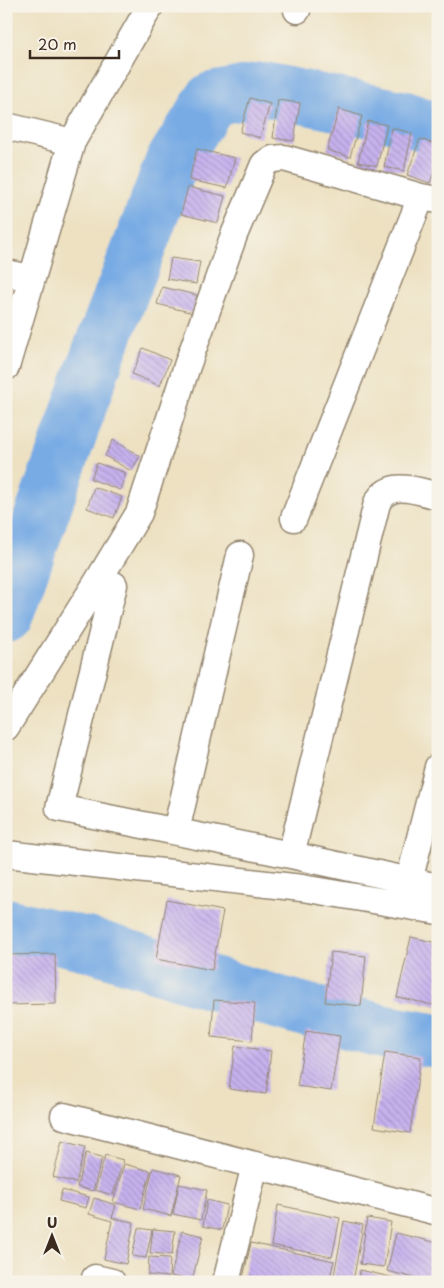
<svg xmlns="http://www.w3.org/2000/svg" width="444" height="1288" font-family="'Playpen Sans',sans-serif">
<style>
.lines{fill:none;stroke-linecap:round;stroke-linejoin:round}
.river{stroke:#78abe4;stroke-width:54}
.building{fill:url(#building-back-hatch)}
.street-casing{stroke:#948670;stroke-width:29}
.street{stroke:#fff;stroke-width:26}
</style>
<defs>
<pattern id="building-back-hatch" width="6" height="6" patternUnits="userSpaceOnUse" patternTransform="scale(1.25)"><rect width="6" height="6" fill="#c7b2ef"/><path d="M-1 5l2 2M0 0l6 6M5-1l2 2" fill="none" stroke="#a391c1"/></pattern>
</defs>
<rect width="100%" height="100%" fill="#f7f3e8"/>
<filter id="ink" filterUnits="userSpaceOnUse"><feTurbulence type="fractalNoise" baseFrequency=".02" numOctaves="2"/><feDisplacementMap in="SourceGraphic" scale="10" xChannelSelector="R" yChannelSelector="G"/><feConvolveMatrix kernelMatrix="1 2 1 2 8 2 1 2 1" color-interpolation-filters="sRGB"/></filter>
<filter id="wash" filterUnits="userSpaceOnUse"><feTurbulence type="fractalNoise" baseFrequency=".0096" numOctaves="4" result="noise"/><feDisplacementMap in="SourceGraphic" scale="20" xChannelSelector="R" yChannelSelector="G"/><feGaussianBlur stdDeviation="1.12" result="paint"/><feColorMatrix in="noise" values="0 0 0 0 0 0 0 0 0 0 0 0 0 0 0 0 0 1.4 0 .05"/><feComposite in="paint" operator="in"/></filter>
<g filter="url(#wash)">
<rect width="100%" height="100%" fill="#ede1c2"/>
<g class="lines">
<path class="river" d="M6,616L99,352L172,162L212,99L263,89L405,118L438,130
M6,925L91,945L241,992L384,1032L438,1041"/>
</g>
<g id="blocks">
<path class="building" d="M250,98L270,104L260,138L240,132Z
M278,100L300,103L294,141L273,138Z
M339,109L362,116L350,157L327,150Z
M368,121L387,125L377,166L358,162Z
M392,128L412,133L404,171L384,167Z
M420,139L438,145V161L430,183L407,175Z
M197,149L235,158L227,188L189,180Z
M188,187L225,196L218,223L181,214Z
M171,258L200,262L196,284L167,279Z
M162,287L197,295L193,313L157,304Z
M143,348L170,360L160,386L132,374Z
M113,440L140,456L131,471L105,456Z
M97,463L126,473L120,490L91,479Z
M94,487L122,497L114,518L87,508Z
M167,900L223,911L212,970L156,959Z
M411,937L438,943V1006L397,997Z
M331,952L366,956L361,1006L325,1002Z
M55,954L56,1004L6,1005V955Z
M214,1000L255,1003L252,1041L211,1037Z
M306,1031L340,1036L331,1091L297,1086Z
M235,1046L271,1051L266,1094L229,1089Z
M385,1052L421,1057L410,1133L374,1127Z
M62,1141L85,1147L76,1183L53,1177Z
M86,1153L102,1157L93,1191L77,1187Z
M105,1155L123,1160L113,1195L95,1190Z
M124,1164L151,1171L140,1209L113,1202Z
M153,1168L181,1175L171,1216L143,1209Z
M179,1184L207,1190L201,1220L173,1214Z
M62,1190L89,1197L86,1208L59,1201Z
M94,1198L116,1205L112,1218L134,1222L126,1264L104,1259L112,1221L89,1214Z
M207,1200L227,1205L222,1230L203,1226Z
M278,1205L340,1218L332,1257L271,1245Z
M367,1218L391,1222L384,1267L360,1264Z
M344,1221L363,1225L353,1282L333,1281Z
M138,1228L152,1230L146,1258L132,1256Z
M153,1229L175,1231L172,1255L150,1253Z
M182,1231L203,1236L192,1281L171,1276Z
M396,1233L438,1243V1282H431L387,1271Z
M251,1243L334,1261L329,1282H242Z
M149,1257L170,1258L169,1277L148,1275Z
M360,1270L408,1281V1282H358Z"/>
</g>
</g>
<g filter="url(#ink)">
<use href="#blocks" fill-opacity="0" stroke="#948670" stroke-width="1"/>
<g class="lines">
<defs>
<path id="street" d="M297,10L298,6
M6,126L72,142
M6,273L32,278
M6,367L72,142L150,6
M294,518L421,197
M114,585L59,808L291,855L438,887
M6,727L96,584L139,513L187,366L234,235L264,164L273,159L284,158L421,197L438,200
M176,831L240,555
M6,854L302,888L438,911
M291,855L377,503C390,479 417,491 438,496
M409,881L438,767
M64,1116L438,1212
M95,1278L112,1282
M226,1282L255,1165"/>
</defs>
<use href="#street" class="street-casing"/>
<use href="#street" class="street"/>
</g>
</g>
<rect width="444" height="1288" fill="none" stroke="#f7f3e8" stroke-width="25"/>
<g transform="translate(52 1236)" stroke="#f7f3e8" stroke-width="4" paint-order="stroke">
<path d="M0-4L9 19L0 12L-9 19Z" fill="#3b2a1e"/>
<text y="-8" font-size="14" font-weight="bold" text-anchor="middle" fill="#3b2a1e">U</text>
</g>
<path d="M30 50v8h89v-8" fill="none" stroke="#3b2a1e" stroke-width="2.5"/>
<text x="38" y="50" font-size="15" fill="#3b2a1e" stroke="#f7f3e8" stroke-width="4" paint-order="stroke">20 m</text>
</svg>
